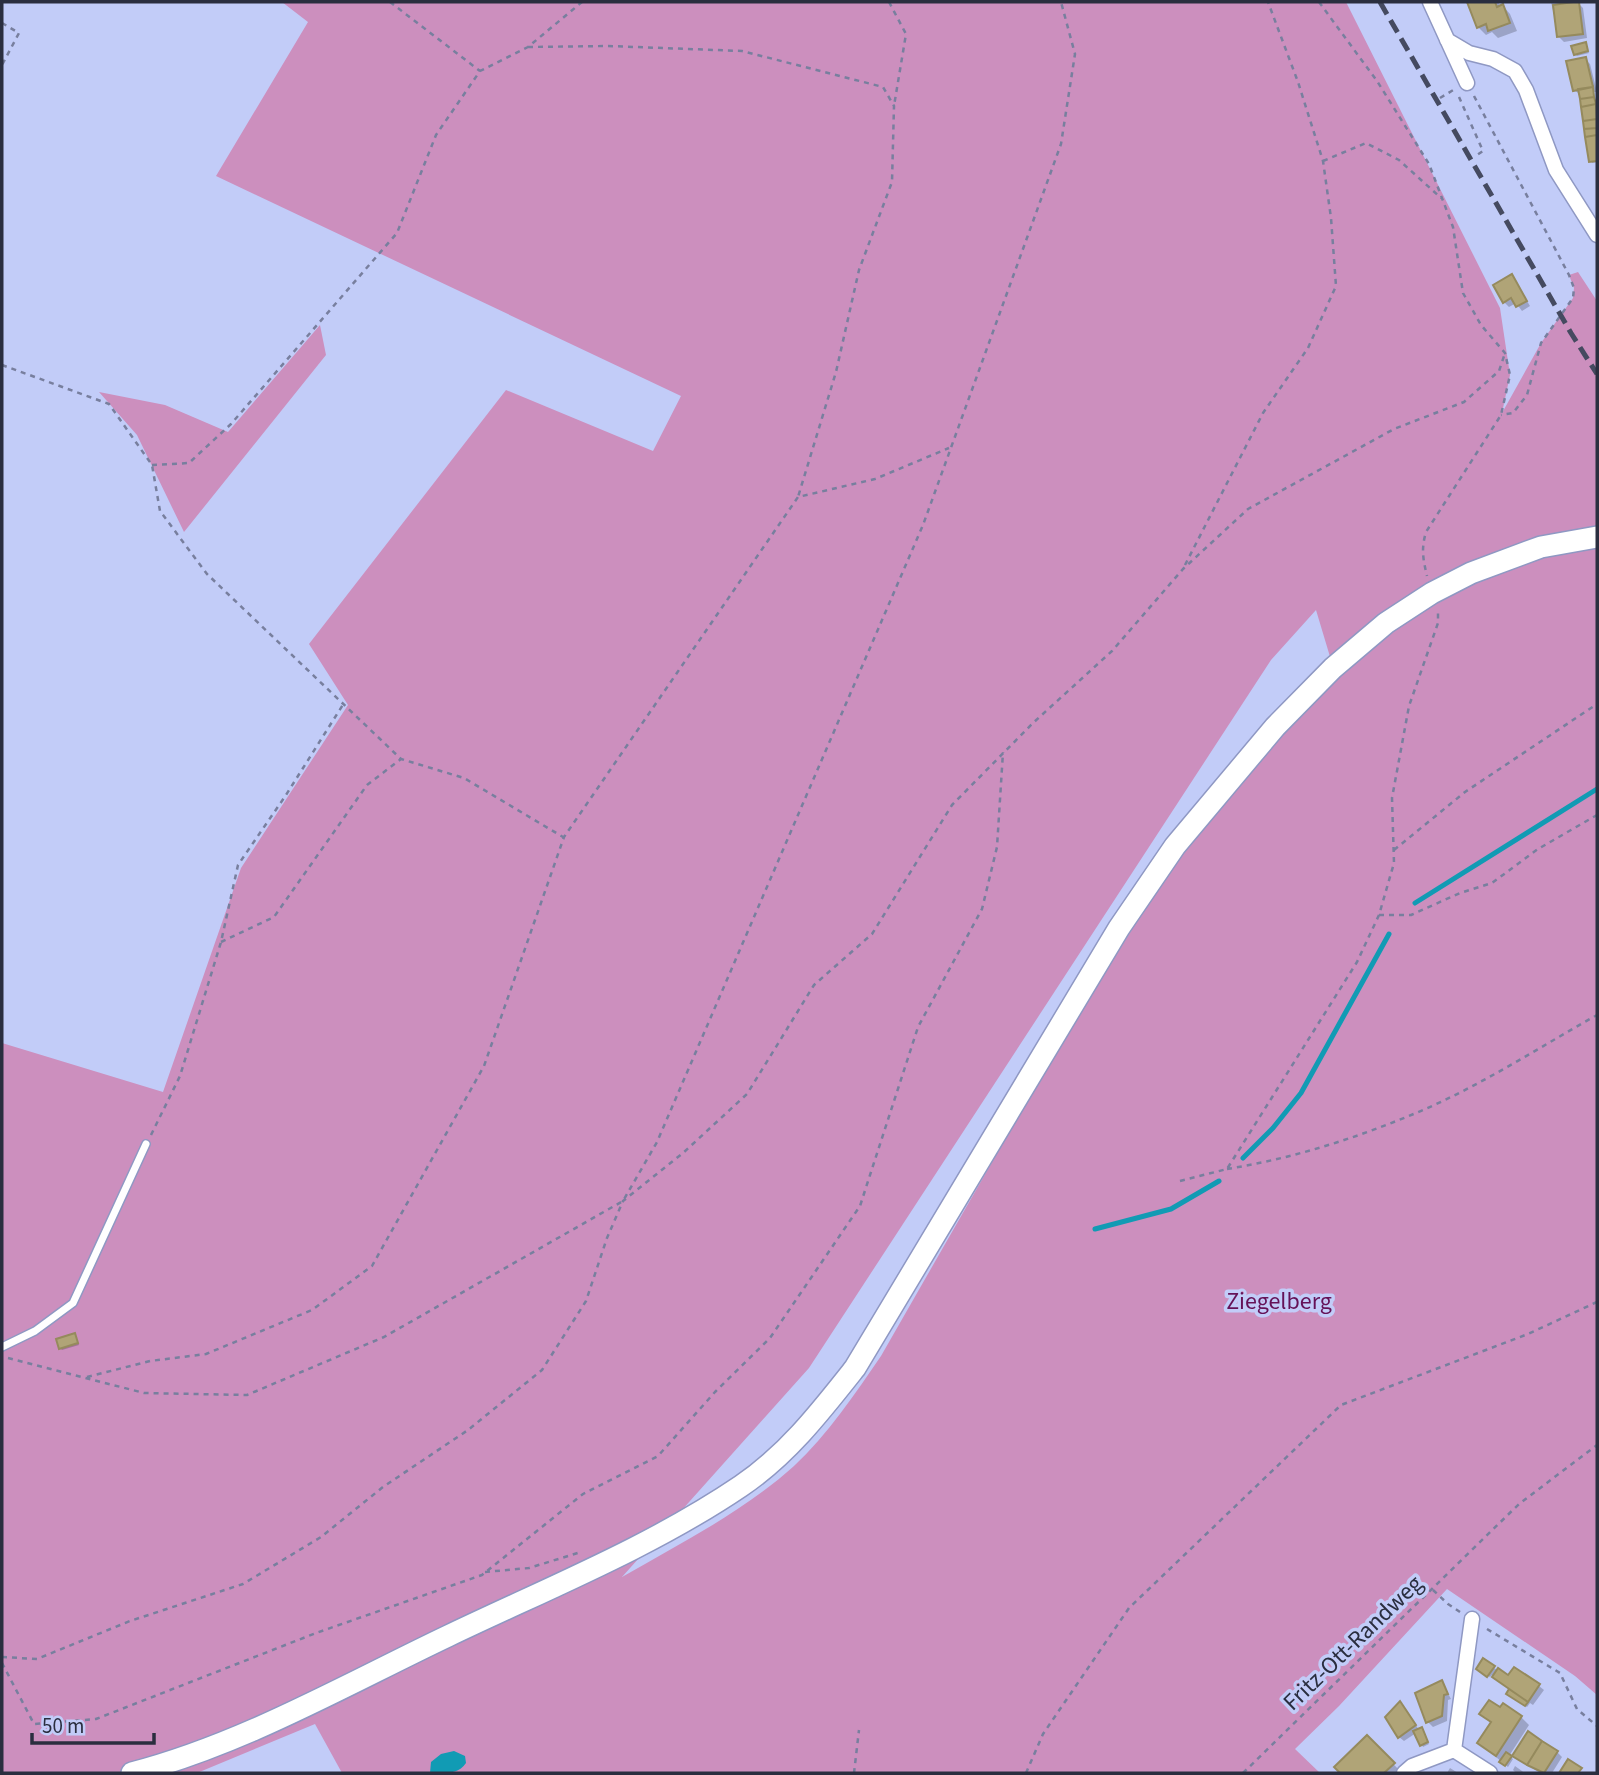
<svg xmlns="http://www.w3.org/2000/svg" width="1599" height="1775" font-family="'Source Sans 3',sans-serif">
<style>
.green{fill:#cc8fbe;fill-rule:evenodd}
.water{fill:#119bb4}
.shadow{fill:#0003}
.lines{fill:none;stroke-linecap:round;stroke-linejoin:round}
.stream{stroke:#119bb4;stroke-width:5}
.building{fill:#b0a477;stroke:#958a5d;stroke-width:2}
.lane-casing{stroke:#8f98c3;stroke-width:10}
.street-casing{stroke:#8f98c3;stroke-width:17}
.secondary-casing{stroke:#8f98c3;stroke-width:24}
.path{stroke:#787f9e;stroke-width:2.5;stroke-dasharray:5 5;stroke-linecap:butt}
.lane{stroke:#fff;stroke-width:7}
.street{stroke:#fff;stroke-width:14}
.secondary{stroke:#fff;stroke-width:21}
.rail{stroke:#454a60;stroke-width:5;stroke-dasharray:14 7;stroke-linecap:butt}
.labels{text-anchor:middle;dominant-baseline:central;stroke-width:7;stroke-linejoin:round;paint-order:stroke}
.park-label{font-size:24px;fill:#651258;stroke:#c2ccf8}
.street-label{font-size:24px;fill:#2a2e3f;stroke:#c2ccf8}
</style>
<rect width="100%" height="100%" fill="#c2ccf8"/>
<path class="green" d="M282,2H1346L1500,308L1510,375L1502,413L1541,343L1573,298L1574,288L1569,275L1578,272L1597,301V1695L1575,1676L1447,1589L1339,1706L1295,1749L1320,1773H342L315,1724L197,1773H2V1043L163,1092L241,868L348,705L309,644L506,390L653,451L681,396L216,176L308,22ZM1316,610L1331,660L1190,838L1063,1038L881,1356C855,1394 828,1434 794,1466C743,1512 681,1543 622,1577L809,1368L1271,660Z
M320,325L326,355L184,532L137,435L99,392L165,405L228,432Z"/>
<path class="water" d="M454,1751L465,1756L466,1763C458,1775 444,1773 430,1773L431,1762L441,1754Z"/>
<path class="shadow" d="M1469,2H1498L1501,7L1503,6L1510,14L1517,31L1498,38L1492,32L1486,35L1478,27Z
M1551,2L1578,3L1583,8L1587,38L1564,42L1559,37Z
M1585,44L1589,53L1577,56L1575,54Z
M1585,59L1590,64L1597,92H1594L1597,111V162L1592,163L1581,95L1574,90Z
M1512,276L1530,306L1522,311L1516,303L1509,307L1504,302Z
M75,1335L79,1345L62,1350L60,1348Z
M1494,1668L1509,1677L1539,1686L1544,1690L1533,1705L1530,1703L1527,1707L1510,1696L1508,1694L1511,1690L1492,1675L1490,1677L1480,1671Z
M1442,1682L1451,1699L1448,1700L1447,1721L1433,1727L1428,1722Z
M1405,1708L1419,1730L1424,1731L1429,1744L1423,1747L1416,1733L1404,1741L1399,1737Z
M1501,1709L1521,1717L1529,1725L1509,1756L1513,1759L1508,1767L1479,1743L1492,1723L1482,1714Z
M1367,1737L1401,1772L1400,1773H1343L1337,1767Z
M1557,1752L1562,1757L1552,1773H1540L1519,1760Z
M1515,1766L1522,1771L1524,1773L1515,1772L1513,1770Z
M1450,1768L1458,1773H1447Z"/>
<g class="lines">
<path class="stream" d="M1415,903L1597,789
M1243,1158L1273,1128L1301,1093L1389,934
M1095,1229L1171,1209L1219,1181"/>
</g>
<path class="building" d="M1467,2H1495L1497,7L1503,4L1510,23L1488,31L1486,24L1477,28Z
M1573,2H1579L1583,34L1557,37L1553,5Z
M1586,42L1588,51L1574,55L1571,46Z
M1586,57L1593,87L1573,91L1566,61Z
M1593,87L1594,97L1580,99L1578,89Z
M1594,97L1596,104L1581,107L1580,99Z
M1596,104L1597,119L1583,121L1581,107Z
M1597,119V128L1584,129L1583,121Z
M1597,128V135L1585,137L1584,129Z
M1597,135V161L1589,162L1585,137Z
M1512,274L1527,301L1516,307L1511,298L1503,303L1493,285Z
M75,1333L78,1343L59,1349L56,1339Z
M1483,1658L1495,1666L1487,1677L1476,1669Z
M1514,1667L1540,1684L1528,1702L1492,1677L1498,1668L1508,1675Z
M1442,1680L1448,1694L1444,1695L1442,1716L1426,1723L1415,1693Z
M1509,1689L1528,1702L1525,1706L1506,1694Z
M1489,1700L1500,1707L1503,1703L1522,1716L1496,1756L1477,1743L1491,1722L1479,1714Z
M1400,1701L1416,1725L1398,1738L1385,1717Z
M1422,1727L1428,1742L1420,1746L1413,1731Z
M1528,1731L1542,1741L1527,1765L1512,1756Z
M1367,1735L1395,1763L1384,1773H1340L1334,1767Z
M1542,1741L1558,1751L1544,1773L1527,1765Z
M1506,1752L1512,1756L1505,1766L1499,1762Z
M1568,1759L1582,1768L1578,1773H1559Z"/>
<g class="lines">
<defs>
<path id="lane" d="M2,1347L35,1331L73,1303L146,1144"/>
<path id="street" d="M1430,2L1467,83
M1447,40L1469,53L1493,59L1515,71L1526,90L1556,170L1597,235
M1454,1750L1472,1619
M1404,1773L1412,1766L1454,1750L1490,1773"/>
<path id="secondary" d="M132,1773C243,1744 345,1685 448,1636C546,1589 651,1547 741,1486C787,1455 821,1411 855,1368L1119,928L1175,846L1275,727L1333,668L1386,623L1432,593L1471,573L1541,547L1597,537"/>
</defs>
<use href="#lane" class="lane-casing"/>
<use href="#street" class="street-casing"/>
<use href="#secondary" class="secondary-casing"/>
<path class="path" d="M390,2L480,71
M889,2L906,34L894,106
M1319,2L1377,81L1429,164L1453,227L1463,293L1481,325L1505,353L1510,375L1501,415L1426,532C1421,549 1423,559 1427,576
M2,23L19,33L2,65
M528,47L608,46L742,51L883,87L894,106L892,182L859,270L836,372L798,497
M1474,96L1569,275L1574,288L1573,298L1541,343L1527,395L1513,413L1501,415
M1459,97L1483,151L1474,157
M1440,98L1455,89
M1323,161L1366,143L1399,160L1441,198
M2,365L109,404L152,465L160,511L207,574L401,759L464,778L563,837
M152,465L189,463L231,424L397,233L436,135L480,71L528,47L582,2
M1185,565L1263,413L1308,348L1336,286L1331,218L1323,161L1298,82L1268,2
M1394,850L1465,792L1597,704
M1379,915H1411L1460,893L1492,883L1538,849L1597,815
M221,942L274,917L367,785L401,759
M151,1135L180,1076L221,942L238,865L286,795L344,703
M1227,1169C1295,1158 1360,1137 1423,1110C1483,1084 1540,1047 1597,1015
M1180,1181L1227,1169L1357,962L1379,915L1394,863L1392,798L1409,706L1438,623V612
M8,1358L144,1393L247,1395L384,1337L623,1201L657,1142L923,525L1061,144L1075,54L1061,2
M87,1377L150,1361L206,1354L312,1310L372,1266L484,1066L564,837L798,497L875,479L949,448
M485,1572L529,1568L581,1552
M1433,1590L1448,1604L1460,1612
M1487,1629L1560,1673L1577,1709L1597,1726
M2,1657L37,1659L130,1621L243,1584L321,1537L383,1487L468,1430L542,1370L586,1301L607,1238L623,1201L683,1153L747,1094L814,985L872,934L952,805L1033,723L1112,651L1183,569L1248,509L1394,429L1464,402L1499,371L1505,353
M2,1663L34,1724L96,1719L316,1633L482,1575L583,1494L658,1456L715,1392L770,1338L860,1206L918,1027L982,909L997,847L1003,752
M854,1773L859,1730
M1026,1773L1043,1734L1129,1608L1341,1405L1528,1334L1597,1302
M1243,1773L1519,1504L1597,1445"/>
<use href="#lane" class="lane"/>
<use href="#street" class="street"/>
<use href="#secondary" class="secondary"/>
<path class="rail" d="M1380,2L1571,333L1597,374"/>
</g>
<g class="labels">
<g class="park-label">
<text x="1279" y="1301">Ziegelberg</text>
</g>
<g class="street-label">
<text transform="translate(1353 1643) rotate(-44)">Fritz-Ott-Randweg</text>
</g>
</g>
<rect width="1599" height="1775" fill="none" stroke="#2a2e3f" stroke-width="7"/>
<path d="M32 1733v10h122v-10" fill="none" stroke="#2a2e3f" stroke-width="3.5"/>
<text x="42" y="1733" font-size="21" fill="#2a2e3f" stroke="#c2ccf8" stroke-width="5" paint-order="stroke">50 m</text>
</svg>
